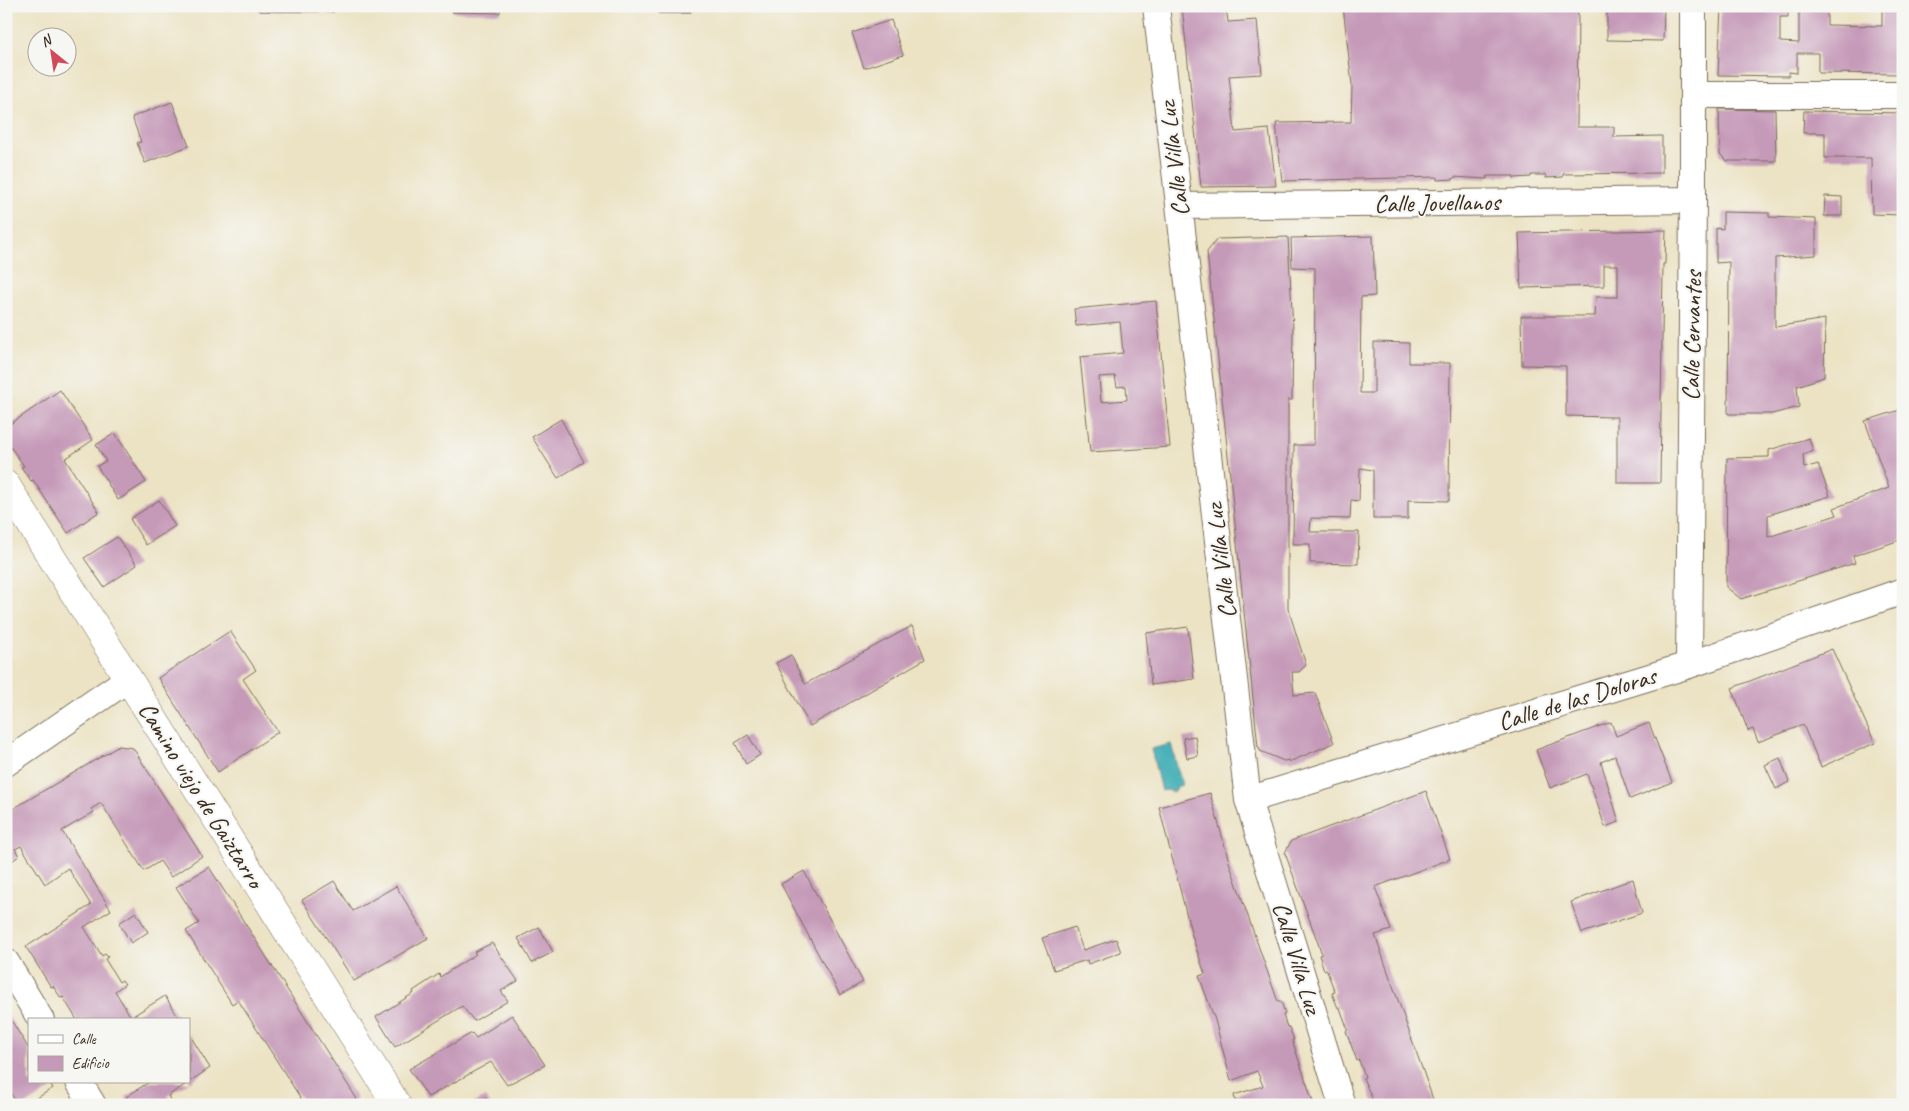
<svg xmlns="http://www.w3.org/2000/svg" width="1909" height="1111" font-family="Caveat,sans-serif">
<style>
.water{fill:#3aacb4;stroke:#3a6b69}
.building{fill:#c599b8;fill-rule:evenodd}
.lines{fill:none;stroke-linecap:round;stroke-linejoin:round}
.street-casing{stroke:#796b58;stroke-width:28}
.secondary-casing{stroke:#796b58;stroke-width:29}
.street{stroke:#fff;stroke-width:26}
.secondary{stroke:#fff;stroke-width:28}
.labels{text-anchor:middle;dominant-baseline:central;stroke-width:4;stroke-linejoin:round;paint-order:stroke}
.street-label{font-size:25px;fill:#3b2a1e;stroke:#f6f6f2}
</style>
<rect width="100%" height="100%" fill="#f6f6f2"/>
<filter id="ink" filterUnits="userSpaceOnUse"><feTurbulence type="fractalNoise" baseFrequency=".02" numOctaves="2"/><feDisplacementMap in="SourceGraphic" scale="10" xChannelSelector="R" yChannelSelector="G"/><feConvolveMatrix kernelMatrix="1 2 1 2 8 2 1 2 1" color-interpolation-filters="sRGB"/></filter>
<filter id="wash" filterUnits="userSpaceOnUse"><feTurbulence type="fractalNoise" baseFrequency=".0096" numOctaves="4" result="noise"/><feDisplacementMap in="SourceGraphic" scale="20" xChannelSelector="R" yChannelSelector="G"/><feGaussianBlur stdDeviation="1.12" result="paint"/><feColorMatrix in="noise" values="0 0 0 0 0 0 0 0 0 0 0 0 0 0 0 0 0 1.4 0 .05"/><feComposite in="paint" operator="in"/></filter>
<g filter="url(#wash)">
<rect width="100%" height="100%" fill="#ece3c4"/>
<path class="water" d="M1171,744L1182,785L1176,787V790L1172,792L1167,790L1161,791L1151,749Z"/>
<g id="blocks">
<path class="building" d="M257,6H332L334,12L259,11Z
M452,6H500V13L452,12Z
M659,6H690V13H658Z
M1182,6H1226L1228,22L1257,20L1262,74L1229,76L1235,132L1269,129L1276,186L1201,187Z
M1343,6H1578L1577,127H1614V137L1662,136V173L1563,174V177L1546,178V175H1531V177L1514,178V176H1487V179L1454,177V179L1437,180V177L1282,181L1276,123L1351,122L1352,85Z
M1607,6H1664L1663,41L1607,40Z
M1721,6H1788V17H1780V42L1799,43V6H1827V25L1882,26V6H1903V74L1818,73V53H1797V73L1789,72V76L1718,75Z
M891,20L903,55L864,68L852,33Z
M172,102L189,146L145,163L137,143L141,142L132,117Z
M1719,109L1775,110L1776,161H1727L1720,154Z
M1804,111L1903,113V215L1872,214L1871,158H1825V133H1803Z
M1825,196L1842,197V216H1824Z
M1723,212L1769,213V217L1816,219V255L1775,258V327L1825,319L1824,377L1797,386L1799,407L1772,414H1728L1729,262L1716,263V228L1723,229Z
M1666,230L1665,264H1663L1660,483H1617V417L1566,416V366L1522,365L1521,316H1595L1596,297H1618V265H1604V286L1521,288L1519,233Z
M1373,236L1375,296L1361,297L1360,393H1374V342L1409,343V363H1450L1449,501L1408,500V519H1373V470L1360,468L1359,501L1351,500L1350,519L1311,518L1310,532H1359L1358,564L1310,563V544H1293L1294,445H1314L1315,268L1292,267L1291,238Z
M1288,237L1293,329L1292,400H1288V608L1306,665L1299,672H1292L1294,695L1315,693L1334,743L1289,762V760L1284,761L1260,751L1259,747H1258L1207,252L1217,239Z
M1156,301L1170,447L1090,452L1080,357L1123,353L1120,322L1076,326L1074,309ZM1115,376L1117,387L1126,386L1127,400L1101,402L1099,377Z
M60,390L93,440L65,459L99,512L68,533L33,480L31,481L21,467L24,466L9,445L8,446L6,444V427Z
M1903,409V539L1853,556L1855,563L1741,599L1726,587L1727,458L1769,457V450L1809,438L1813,451L1803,455L1804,468L1818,464L1830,496L1768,515V537L1837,515L1834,508L1889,488L1865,421Z
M561,419L584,462L558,478L532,437Z
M115,433L146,482L118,500L97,466L106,461L96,445Z
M159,500L175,526L146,545L130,519Z
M117,537L137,565L104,587L84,558Z
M912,626L925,659L810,726L776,663L791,655L805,684Z
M1188,627L1194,679L1151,685L1146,633Z
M230,631L256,670L243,679L278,732L218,772L158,678Z
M1832,649L1875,743L1821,767L1803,725L1758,742L1753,729L1748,731L1732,688Z
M1611,722L1616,736L1649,723L1672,782L1630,799L1615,756L1601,762L1619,822L1605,827L1587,774L1550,788L1536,750Z
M748,735L760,755L746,764L735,743Z
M1195,736L1198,756L1187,758L1183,738Z
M119,746L133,748L202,856L171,877L160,861L144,871L101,803L91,809L94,812L62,831L111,910L84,927L102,956L105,954L108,957L105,959L119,982L122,980L125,984L115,991L131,1017L165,996L180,1020H77L63,997L61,998L53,986L51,987L26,947L91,905L68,868L45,884L21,846L15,849L19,856L6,865V813Z
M1780,758L1789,782L1776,789L1765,765Z
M1426,791L1450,859L1375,887L1391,930L1375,935L1435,1105H1375L1363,1078L1365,1077L1359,1060L1357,1061L1346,1031L1348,1030L1340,1008H1338L1332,993L1335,992L1326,969L1324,970L1319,955L1322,954L1285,853L1291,841Z
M1210,793L1230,865L1277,999L1278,1001H1281L1285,1014L1283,1015L1287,1027H1289L1294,1040H1292L1293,1043L1314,1105H1236L1234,1095L1263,1086L1257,1071L1231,1081L1215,1020L1199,976L1205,974L1192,936L1159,807Z
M209,867L357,1099L347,1105H305L238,1000L232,1004L186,931L199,923L176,887Z
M804,871L863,982L840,995L781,884Z
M1633,879L1642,913L1582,933L1571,902Z
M334,881L353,911L396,886L428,938L354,981L302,900Z
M136,912L148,932L131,943L119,923Z
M539,927L553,952L532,963L518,938Z
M1075,927L1083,950L1116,939L1121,952L1088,964L1087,960L1054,970L1042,938Z
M492,943L518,981L501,991L508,1001L474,1021L462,1006L395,1047L376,1017L414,993L413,991L439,974L440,977L476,954L474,952Z
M6,1012L29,1049V1082H49L53,1088L26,1105H18L6,1086Z
M512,1015L545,1065L507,1085L491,1062L428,1097L409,1069L472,1033L476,1038Z
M189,1034L210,1068L189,1082Z
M149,1082H189L168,1096L173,1105H130L126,1097Z
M486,1097L490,1105H470L479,1100Z"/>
</g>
</g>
<g filter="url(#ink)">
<use href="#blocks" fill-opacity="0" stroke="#796b58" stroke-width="1"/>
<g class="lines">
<defs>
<path id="street" d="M1156,6L1248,800L1342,1105
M1693,95H1903
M1180,206L1693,200
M1689,665L1693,200V6
M6,763L128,679
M1248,800L1689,665L1903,591
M6,962L41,1020
M79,1082L93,1105"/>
<path id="secondary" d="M6,485L397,1105"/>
</defs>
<use href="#street" class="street-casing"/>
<use href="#secondary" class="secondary-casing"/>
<use href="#street" class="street"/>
<use href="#secondary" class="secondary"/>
</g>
</g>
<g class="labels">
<g class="street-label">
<text transform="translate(1174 159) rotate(-97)">Calle Villa Luz</text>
<text transform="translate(1437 203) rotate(-1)">Calle Jovellanos</text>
<text transform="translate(1692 336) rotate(-89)">Calle Cervantes</text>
<text transform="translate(1221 561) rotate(-97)">Calle Villa Luz</text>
<text transform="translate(1577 699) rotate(-17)">Calle de las Doloras</text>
<text transform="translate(201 795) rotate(58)">Camino viejo de Gaiztarro</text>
<text transform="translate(1297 958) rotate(73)">Calle Villa Luz</text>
</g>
</g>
<rect width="1909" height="1111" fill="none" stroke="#f6f6f2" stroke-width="25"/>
<rect x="28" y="1018" width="162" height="65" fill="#f6f6f2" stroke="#aba49d"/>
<rect x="38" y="1035" width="25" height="8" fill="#ffffff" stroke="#aba49d"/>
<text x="72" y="1044" font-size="15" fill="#3b2a1e">Calle</text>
<rect x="38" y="1056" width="25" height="15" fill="#c599b8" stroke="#aba49d"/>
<text x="72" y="1068" font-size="15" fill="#3b2a1e">Edificio</text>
<g transform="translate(52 52) rotate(330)"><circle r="24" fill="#f6f6f2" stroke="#aba49d"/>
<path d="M0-4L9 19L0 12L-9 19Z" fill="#d1495b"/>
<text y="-8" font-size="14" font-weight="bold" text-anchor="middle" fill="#3b2a1e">N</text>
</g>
</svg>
